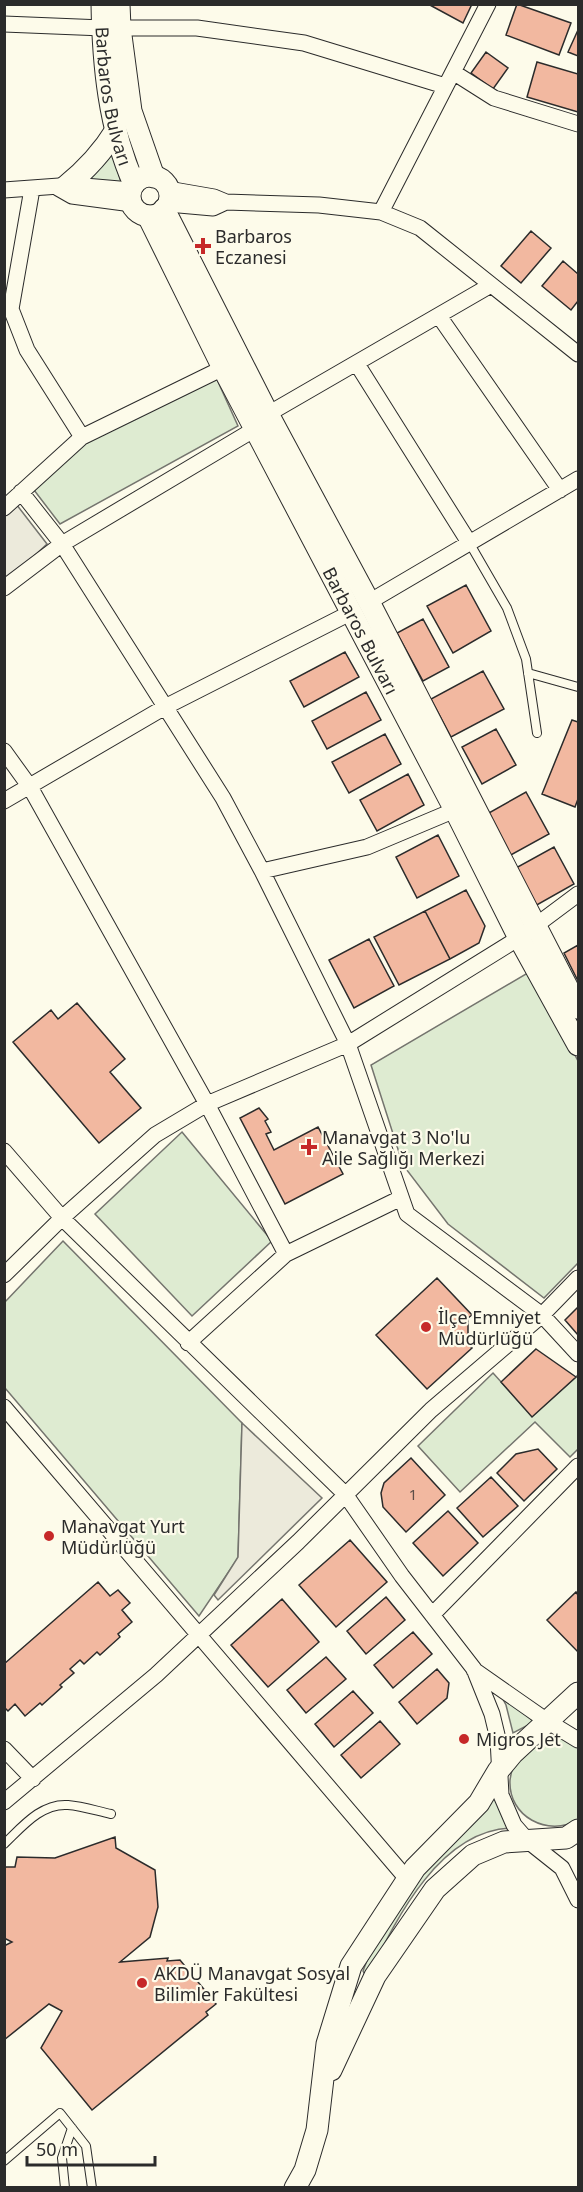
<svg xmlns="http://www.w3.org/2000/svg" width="583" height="2192" font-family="'Noto Sans',sans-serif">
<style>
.green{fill:#deebd1;stroke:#74746e;stroke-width:1.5}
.parking{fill:#eceadb;stroke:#74746e;stroke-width:1.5}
.building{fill:#f2b8a0;stroke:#2b2b2b;stroke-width:1.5}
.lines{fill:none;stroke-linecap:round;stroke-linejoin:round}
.lane-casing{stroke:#2b2b2b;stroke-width:10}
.street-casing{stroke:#2b2b2b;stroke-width:17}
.secondary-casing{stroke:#2b2b2b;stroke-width:23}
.lane{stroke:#fdfbea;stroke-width:8}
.street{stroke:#fdfbea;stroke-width:15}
.secondary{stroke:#fdfbea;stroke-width:21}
.poi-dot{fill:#c62828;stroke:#fdfbea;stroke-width:2}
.labels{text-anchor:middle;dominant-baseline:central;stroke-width:4.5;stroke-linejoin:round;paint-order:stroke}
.number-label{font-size:15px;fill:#5d4e48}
.street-label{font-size:18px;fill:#2b2b2b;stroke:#fdfbea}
.poi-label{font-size:18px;fill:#2b2b2b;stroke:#fdfbea;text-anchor:start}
</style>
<rect width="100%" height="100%" fill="#fdfbea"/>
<path class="green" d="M112,150L121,182H84Z
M214,373L238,426L60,524L34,490L82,437Z
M531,971L578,1061V1263L544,1298L448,1224L403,1165L371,1065Z
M182,1132L272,1241L192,1316L95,1214Z
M63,1241L242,1423L238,1558L199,1616L5,1388L4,1303Z
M493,1373L532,1416L578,1375V1449L570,1457L535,1422L460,1492L418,1446Z
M498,1690L534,1722L513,1733L506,1705Z
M553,1737L565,1738L578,1744V1820C548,1837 508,1817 510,1780C511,1774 512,1767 515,1762C517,1759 522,1755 526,1753C535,1745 541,1740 553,1737Z
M493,1794L513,1828C441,1829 397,1917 370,1973H364L363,1971C388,1901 445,1849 493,1794Z"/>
<path class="parking" d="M13,500L47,544L5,583V508Z
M242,1423L322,1498L218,1600L214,1595L238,1557Z"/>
<path class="building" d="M428,4H472L463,23Z
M517,4L571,23L559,55L506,35Z
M578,30V56L568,52Z
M486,52L508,68L493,89L471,73Z
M537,62L578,74V112L527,97Z
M531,231L551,248L521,283L501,266Z
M563,261L578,274V301L571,310L542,286Z
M466,585L491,631L453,653L427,606Z
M423,619L449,667L423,681L397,633Z
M345,652L359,677L304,707L290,681Z
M483,671L504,709L451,737L431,699Z
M366,692L381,720L327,749L312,721Z
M572,720L578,722V799L575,807L542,794Z
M496,729L516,765L482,784L462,747Z
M385,734L401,764L349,793L332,762Z
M408,774L424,805L377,831L360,800Z
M526,792L549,834L509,856L487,814Z
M438,835L459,876L417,898L396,857Z
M554,847L574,884L535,906L514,869Z
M466,890L485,926L479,943L450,959L425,911Z
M425,911L450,959L399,985L374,937Z
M369,939L394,986L354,1008L329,960Z
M578,945V981L564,953Z
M77,1003L125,1059L110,1072L141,1108L99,1143L13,1042L51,1010L58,1019Z
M259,1108L268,1119L265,1121L271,1132L266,1134L274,1150L318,1127L343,1174L285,1204L240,1118Z
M437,1278L472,1315L468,1318V1344L472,1348L427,1389L376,1335Z
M578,1307V1335L565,1320Z
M536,1349L576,1377L532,1417L501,1382Z
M538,1449L557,1469L524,1501L497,1473L516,1454Z
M411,1458L445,1495L406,1532L383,1507L381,1493L384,1483Z
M491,1477L518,1506L483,1537L457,1508Z
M448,1511L478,1543L443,1576L413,1543Z
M350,1540L387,1582L336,1627L299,1585Z
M98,1582L110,1596L118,1590L130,1603L122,1610L132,1622L118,1634L120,1637L100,1655L97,1652L84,1664L80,1660L70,1669L74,1673L60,1685L62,1687L42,1705L40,1703L25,1716L15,1704L8,1711L4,1707V1664Z
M576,1592L578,1595V1652L547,1620Z
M386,1597L405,1620L366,1654L347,1631Z
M282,1599L319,1642L268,1687L231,1645Z
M413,1632L432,1654L393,1688L374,1665Z
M326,1657L346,1679L306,1713L287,1690Z
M437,1669L449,1683L447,1698L417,1724L399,1702Z
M353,1691L373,1713L334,1747L315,1724Z
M380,1721L400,1744L361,1778L341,1755Z
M115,1837L116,1848L155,1870L158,1907L150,1937L120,1962L168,1958L167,1961L180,1960L216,2004L206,2012L208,2015L92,2110L41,2048L62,2011L49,2004L4,2040V1946L12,1942L4,1938V1869L6,1867H15L17,1857L55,1858Z"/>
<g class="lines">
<defs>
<path id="lane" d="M470,544L507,608L526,659L537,733
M528,673L578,687
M4,1844C22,1827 41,1803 68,1805C82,1806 97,1811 111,1814
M4,2161L60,2113L86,2146L92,2188
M65,2188L62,2158L72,2128"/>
<path id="street" d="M4,24L103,28
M120,28H197L304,43L445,86
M453,72L494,98L578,124
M58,188L72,196L132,204
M168,189L214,197L226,202L319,205L381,212L420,228L578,354
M4,190L73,185L131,190
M168,204L213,208L226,202
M381,212L488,4
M439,316L560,490
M357,364L470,544
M268,414L491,285
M82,437L223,368
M21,492L62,544L223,798L262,871L348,1044L407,1214L542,1315L578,1354
M4,508L82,437L27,350L11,309L32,189
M4,588L62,544L255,429
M369,602L578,479
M4,751L30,787L207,1104L286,1254
M4,801L165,707L352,612
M262,871L367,847L455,810
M4,1151L62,1218L345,1494L402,1576L474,1669L492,1714L498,1739L501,1795L514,1825L528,1841L562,1868L578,1900
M4,1275L62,1218L155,1135L207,1104L348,1044L519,938L578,894
M188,1343L286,1254L401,1198
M4,1407L407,1879
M432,1615L578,1466
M474,1670L547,1721L578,1740
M4,1749L33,1779
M4,1802L156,1675L298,1542L431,1410L542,1315L578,1278"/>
<g id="secondary">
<path id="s1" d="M102,4C103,65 109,128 134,184"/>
<path d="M119,4L120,28L131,111L154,177"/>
<circle cx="150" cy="196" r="20"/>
<path d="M65,187C86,170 102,153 116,130"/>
<path d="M164,209L268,414L369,602L578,1008"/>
<path id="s2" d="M148,216L223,368L455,810L519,938L578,1045"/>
<path d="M331,2070L375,1976L435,1889L473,1855L504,1842L566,1838L578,1830"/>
<path d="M295,2188L305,2170L317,2130L327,2044L351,1966L415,1868L479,1803L498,1771L513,1753L578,1693"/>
</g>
</defs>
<use href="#lane" class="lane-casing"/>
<use href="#street" class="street-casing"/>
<use href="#secondary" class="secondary-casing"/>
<use href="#lane" class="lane"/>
<use href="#street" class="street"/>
<use href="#secondary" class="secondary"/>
</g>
<g class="poi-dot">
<path d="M200 237h6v6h6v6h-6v6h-6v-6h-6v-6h6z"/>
<path d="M306 1138h6v6h6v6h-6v6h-6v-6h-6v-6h6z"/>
<circle cx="426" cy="1327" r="6"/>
<circle cx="49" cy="1536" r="6"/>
<circle cx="464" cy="1739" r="6"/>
<circle cx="142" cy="1983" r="6"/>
</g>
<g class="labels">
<g class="number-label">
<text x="413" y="1494">1</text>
</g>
<g class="street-label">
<text stroke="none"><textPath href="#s1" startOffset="93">Barbaros Bulvarı</textPath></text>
<text stroke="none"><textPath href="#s2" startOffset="466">Barbaros Bulvarı</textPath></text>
</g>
<g class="poi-label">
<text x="215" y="236">Barbaros<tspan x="215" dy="21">Eczanesi</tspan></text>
<text x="322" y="1137">Manavgat 3 No'lu<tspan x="322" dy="21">Aile Sağlığı Merkezi</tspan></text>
<text x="438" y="1317">İlçe Emniyet<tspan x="438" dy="21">Müdürlüğü</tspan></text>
<text x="61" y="1526">Manavgat Yurt<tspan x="61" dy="21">Müdürlüğü</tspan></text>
<text x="476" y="1739">Migros Jet</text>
<text x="154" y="1973">AKDÜ Manavgat Sosyal<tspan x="154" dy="21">Bilimler Fakültesi</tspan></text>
</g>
</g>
<rect width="583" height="2192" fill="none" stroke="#2b2b2b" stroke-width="12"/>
<path d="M27 2156v9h128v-9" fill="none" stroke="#2b2b2b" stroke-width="3"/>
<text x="36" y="2156" font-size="18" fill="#2b2b2b" stroke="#fdfbea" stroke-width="4.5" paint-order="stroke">50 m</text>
</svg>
